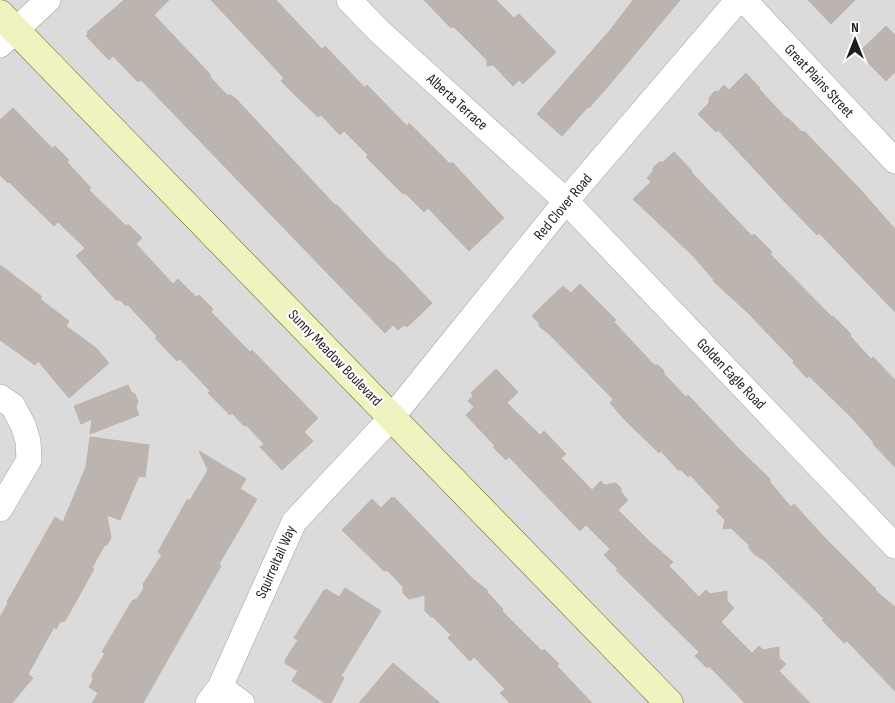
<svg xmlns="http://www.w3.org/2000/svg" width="895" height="703" font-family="'Sofia Sans Condensed',sans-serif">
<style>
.residential{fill:#dcdbdb}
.building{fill:#bbb4af;stroke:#beb3aa}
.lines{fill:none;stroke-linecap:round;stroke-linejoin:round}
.street-casing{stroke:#a2a2a2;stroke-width:26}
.secondary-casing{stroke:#606912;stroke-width:29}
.street{stroke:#fff;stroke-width:25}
.secondary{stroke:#f0f2c0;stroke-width:28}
.labels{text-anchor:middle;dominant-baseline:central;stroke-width:4.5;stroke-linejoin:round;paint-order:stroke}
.street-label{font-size:15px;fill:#1e1e1e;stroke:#fff}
</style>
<rect width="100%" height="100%" fill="#eeebe6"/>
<path class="residential" d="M0,0H895V703H0Z"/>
<path class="building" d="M124,0H169L154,15L210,74V77L227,95H231L237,100L335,205H337L388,259L394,263L432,303L421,314L407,327L404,325L398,330L393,325L385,333L141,80L138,82L113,56L109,60L86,36L88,34L87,32Z
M211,0H276L322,49L325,46L365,88L367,85L407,126L409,123L450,164L452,162L504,218L469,251L428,208L424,212L405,193L403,194L366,157L368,155L344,131L340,135L321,115L318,117L298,98L281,81L284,78Z
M424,0H496L514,18L519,14L556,52L523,84L519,80L513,86L493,65L487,66V60L453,26L451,28Z
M633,0H680L610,84L589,108L588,107L562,136L537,114L611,29Z
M808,0H855L831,24Z
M886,26L895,35V72L886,81L858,53Z
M746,73L760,88L759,89L786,118H788L802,132L804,131L858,187L895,229V312L819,233L817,235L784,201L718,130L716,132L698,114L709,103V98L715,91L718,92L724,85L729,90Z
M13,108L52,148L55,146L69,160L67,162L91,188L89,190L125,225H129L142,238L136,244L173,284L178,279L196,297L199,295L213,309L211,312L250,352L252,350L318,418L304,432L313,441L282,470L260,447L264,444L246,425L244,426L232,413L230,415L208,393L210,391L180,359L177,361L155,338L157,336L127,304L126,306L120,300H116L76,256L85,248L58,222L54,226L9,182L8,183L0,175V120Z
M674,152L692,171L691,172L752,236L754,234L772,252L770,254L832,317L833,316L851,334L850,336L871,359L873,357L895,380V467L873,444L874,443L853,419L809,376L807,378L793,363L794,361L747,312L713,281L714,280L693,256L633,199L651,182L647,178L653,171V168L659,162H663Z
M0,265L41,296V300L69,321L66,326L96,348L109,363L69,398L38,361L35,365L0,340Z
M580,284L616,320L614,322L654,365H658L664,371V374L686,397L688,395L740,450L770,479V482L791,507L794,504L826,539L876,589L875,590L895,607V691L847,641L844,643L822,620L824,619L765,561L754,554L749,548V545L731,528L723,529L725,520L716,511L720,507L690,475L688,477L681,470H678L661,451L659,453L624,419L610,403L613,399L547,332H546L539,326V323L532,316L542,306L563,286L571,293Z
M496,369L518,392L507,403L540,435L544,431L566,454L561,458L592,490L601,481L604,485L616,483L621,488V492L628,500L618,510L649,541L673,562L669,566L699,597L706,590L710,594L727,591V601L734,608L721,622L752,653L759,646L763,650L779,647V658L786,664L779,671L810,703H745L709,666L707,668L695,656L699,652L616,570L618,569L604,555L610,549L586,525L580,531L509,457L506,460L493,447L495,446L466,415L474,407L468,401L473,396L471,393Z
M128,385L131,392L135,394L138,402L136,407L139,415L90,434L92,419L81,424L74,406Z
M90,437L149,445L145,477L139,476L120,520L107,515L111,538L107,545L104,546L92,568L94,569L65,621L60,622L56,629L54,627L28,674L33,678L12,703H0V617L8,603L7,602L55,517L63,522L86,467Z
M199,451L246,479L240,489L257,499L219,564L221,566L143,703H92L98,693L89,687L93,680L92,675L105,653L102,652L132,601L137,599L144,588L143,584L162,555L158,552L187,500H190L208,470Z
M392,497L393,499L394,497L472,578L488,591L487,592L503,609L502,611L542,651L544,649L559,664L557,666L592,703H510L500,693L505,689L474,657L470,661L448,638L451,635L433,617H431L425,611V595L409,599L403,593V587L387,570L384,571L342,530L372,499L381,508Z
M345,588L381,611L341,676L344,678L331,703H325L292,681L298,671L285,663V660L298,640L294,638L324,590L325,591L326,589L339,597Z
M393,663L440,703H359Z"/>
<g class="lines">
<defs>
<path id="street" d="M349,0L379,31L566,201L895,546
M744,0L895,161
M0,45L48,0
M0,397L13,406L23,425L28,441L29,460L0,509
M220,687L242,703
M208,703L220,687L294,522L392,417L566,201L738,0"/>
<path id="secondary" d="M0,14L669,703"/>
</defs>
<use href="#street" class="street-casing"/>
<use href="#secondary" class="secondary-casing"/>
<use href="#street" class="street"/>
<use href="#secondary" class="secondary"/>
</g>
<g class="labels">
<g class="street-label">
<text transform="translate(819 81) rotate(47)">Great Plains Street</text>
<text transform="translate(457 102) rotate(42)">Alberta Terrace</text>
<text transform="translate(563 207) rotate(-50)">Red Clover Road</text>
<text transform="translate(335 358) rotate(46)">Sunny Meadow Boulevard</text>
<text transform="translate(731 374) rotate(46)">Golden Eagle Road</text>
<text transform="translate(276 562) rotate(-66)">Squirreltail Way</text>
</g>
</g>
<g transform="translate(855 40)" stroke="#ffffff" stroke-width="4" paint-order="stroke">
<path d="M0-4L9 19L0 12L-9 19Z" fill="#1e1e1e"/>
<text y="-8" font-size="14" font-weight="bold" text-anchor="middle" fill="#1e1e1e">N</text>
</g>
</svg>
